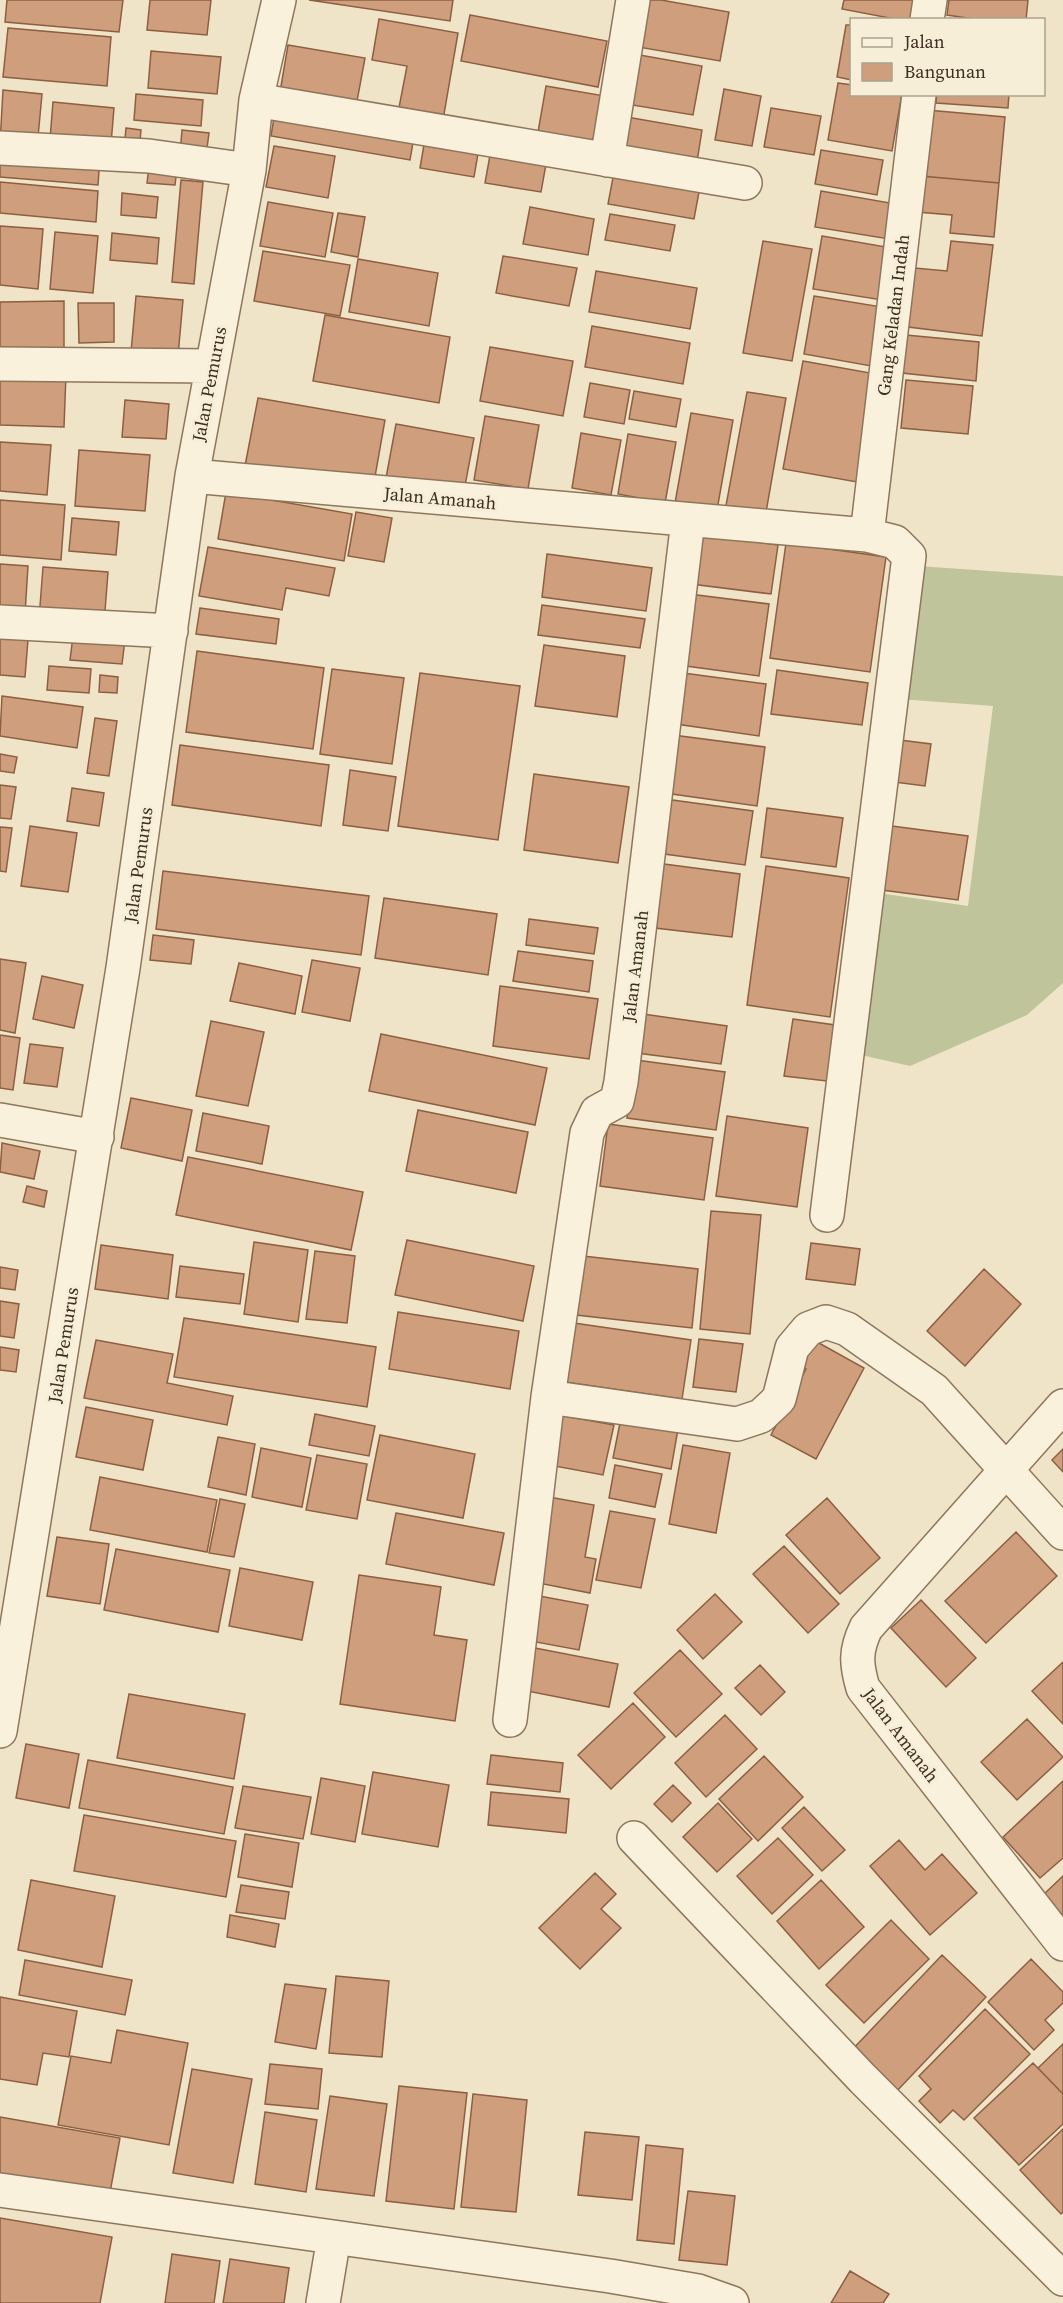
<svg xmlns="http://www.w3.org/2000/svg" width="1063" height="2303" font-family="'Source Serif 4',serif">
<style>
.cemetery{fill:#bfc49a}
.building{fill:#cf9f7d;stroke:#8d5f41;stroke-width:1.5}
.lines{fill:none;stroke-linecap:round;stroke-linejoin:round}
.minor-casing{stroke:#8d765c;stroke-width:36}
.minor{stroke:#faf1dc;stroke-width:33}
.labels{text-anchor:middle;dominant-baseline:central;stroke-width:6;stroke-linejoin:round;paint-order:stroke}
.street-label{font-size:18px;fill:#3d2e20;stroke:#f7eed8}
</style>
<rect width="100%" height="100%" fill="#f0e4c8"/>
<path class="cemetery" d="M904,565L1063,576V983L1027,1015L910,1066L852,1053L865,891L968,906L993,706L885,698Z"/>
<path class="building" d="M7,0H123L119,32L5,22Z
M150,0H211L207,35L147,30Z
M309,0H453L450,21Z
M646,0H661L729,12L720,61L638,47Z
M844,0H922L919,20H900L842,9Z
M949,0H1028L1026,20H981L947,15Z
M470,15L607,41L598,87L461,61Z
M379,19L458,33L443,120L398,113L407,66L372,60Z
M846,25H852V80L837,77Z
M8,28L111,37L107,86L3,77Z
M288,45L365,58L355,112L279,98Z
M151,51L221,57L217,94L148,88Z
M634,54L702,66L693,115L626,104Z
M838,83L852,85V94H902L892,151L828,140Z
M546,86L605,96L596,148L537,138Z
M724,89L761,96L752,146L715,140Z
M3,90L42,94L37,148L0,144Z
M136,94L203,100L201,126L134,120Z
M937,94H1009L1008,108L936,103Z
M53,102L114,108L111,144L50,139Z
M276,106L415,131L410,160L271,136Z
M771,108L821,116L814,155L764,147Z
M927,110L1005,117L999,183L921,176Z
M621,116L702,130L696,168L615,154Z
M126,128L141,130L139,152L124,150Z
M182,130L209,133L206,156L180,154Z
M426,133L480,142L474,177L420,168Z
M492,144L548,153L541,192L485,183Z
M274,146L335,156L328,198L266,187Z
M0,149L100,157L98,185L0,177Z
M821,150L883,160L877,195L815,184Z
M150,158L178,160L175,185L147,183Z
M615,167L701,181L694,219L608,204Z
M921,176L999,183L994,237L950,233L952,215L917,212Z
M181,180L203,182L194,284L172,282Z
M0,182L98,191L96,222L0,213Z
M821,191L896,204L889,239L815,227Z
M122,193L158,197L156,218L121,215Z
M268,202L333,213L325,257L260,246Z
M530,207L594,219L588,255L523,244Z
M338,213L365,217L358,257L331,252Z
M610,214L675,225L670,251L605,240Z
M0,226L43,229L38,289L0,285Z
M55,232L98,236L93,293L50,289Z
M112,233L159,238L157,264L110,260Z
M822,236L892,248L882,300L813,289Z
M763,241L812,249L792,361L743,353Z
M951,241L993,245L982,336L908,327L915,268L947,271Z
M263,251L350,265L340,316L254,301Z
M503,256L577,268L569,306L496,293Z
M358,259L438,273L429,326L349,312Z
M596,271L697,288L690,329L589,312Z
M136,296L183,300L178,356L131,352Z
M814,296L882,307L871,366L804,354Z
M64,301V355L0,356V302Z
M78,303H114V342L79,343Z
M325,315L450,337L439,403L313,381Z
M592,326L690,343L683,384L585,367Z
M906,335L979,342L976,381L902,373Z
M490,347L573,361L563,416L480,401Z
M803,361L876,374L857,482L783,469Z
M0,372L66,374L64,427L0,425Z
M906,380L973,386L968,434L901,428Z
M590,383L630,390L624,424L584,417Z
M634,391L681,399L676,427L629,419Z
M747,392L786,398L765,518L725,511Z
M258,398L385,420L373,488L245,466Z
M125,400L169,404L166,439L122,437Z
M691,413L733,420L717,510L675,503Z
M485,416L539,425L528,489L474,480Z
M396,424L474,438L464,491L386,478Z
M581,433L621,440L611,495L572,488Z
M628,434L676,442L665,503L618,494Z
M0,442L51,445L47,495L0,491Z
M79,450L150,455L145,511L75,506Z
M226,492L352,514L344,561L218,539Z
M0,500L65,505L61,560L0,555Z
M356,512L392,518L384,562L348,556Z
M72,518L119,522L116,555L69,551Z
M698,534L778,545L771,594L691,584Z
M786,543L886,557L870,672L770,658Z
M208,547L335,568L329,596L286,588L282,610L199,596Z
M547,554L652,568L646,611L542,597Z
M0,564L28,566L25,614L0,612Z
M43,567L108,572L104,624L39,619Z
M689,594L769,604L759,676L679,665Z
M542,605L645,619L640,648L538,635Z
M200,608L279,619L276,644L196,634Z
M0,625L29,627L25,677L0,675Z
M73,636L125,640L122,664L70,660Z
M544,645L625,656L617,717L535,706Z
M197,651L324,668L313,749L186,732Z
M49,666L91,669L89,693L47,690Z
M332,669L404,678L392,764L320,754Z
M777,670L868,683L862,725L771,714Z
M420,673L520,686L498,840L398,826Z
M683,673L766,684L759,736L676,724Z
M100,675L118,677L117,693L99,692Z
M2,696L83,707L77,748L0,736Z
M95,718L117,721L109,776L87,773Z
M673,735L765,747L757,806L665,793Z
M892,739L931,744L925,786L887,781Z
M180,745L329,765L321,826L172,805Z
M0,754L17,757L14,773L0,771Z
M350,770L396,777L388,831L343,825Z
M534,774L629,787L618,863L524,850Z
M0,785L16,787L11,819L0,818Z
M72,788L104,793L99,826L67,821Z
M665,799L753,811L745,865L657,853Z
M767,808L843,818L836,867L761,857Z
M884,825L968,836L958,900L874,889Z
M30,826L77,833L68,892L21,886Z
M0,827L12,828L6,872L0,871Z
M664,864L740,874L732,937L655,928Z
M766,866L849,878L830,1017L747,1005Z
M163,871L369,896L361,955L156,929Z
M384,898L497,914L488,975L375,958Z
M529,919L598,928L594,954L526,945Z
M153,935L194,940L191,964L150,960Z
M518,951L593,961L589,992L513,981Z
M0,959L26,963L15,1033L0,1030Z
M312,960L360,968L350,1021L302,1012Z
M239,963L302,976L295,1014L230,1001Z
M42,976L83,985L74,1028L33,1019Z
M500,986L598,999L589,1059L493,1046Z
M643,1014L727,1026L721,1064L637,1053Z
M793,1019L835,1025L827,1081L784,1076Z
M211,1021L264,1032L248,1106L196,1096Z
M381,1034L547,1068L535,1125L369,1091Z
M0,1035L20,1038L13,1090L0,1088Z
M30,1044L63,1048L57,1087L24,1083Z
M636,1060L725,1072L716,1130L627,1118Z
M131,1098L192,1110L182,1161L121,1148Z
M418,1110L528,1132L516,1193L406,1171Z
M203,1113L269,1126L262,1164L196,1151Z
M727,1116L808,1128L797,1207L716,1196Z
M608,1124L713,1138L704,1200L600,1186Z
M2,1143L40,1151L34,1179L0,1172Z
M188,1157L363,1192L351,1250L176,1215Z
M27,1186L47,1191L44,1207L23,1202Z
M711,1211L761,1215L750,1334L700,1329Z
M407,1240L534,1266L523,1321L395,1295Z
M254,1242L308,1250L298,1322L244,1314Z
M811,1243L860,1249L855,1285L806,1279Z
M101,1245L173,1255L168,1299L95,1289Z
M315,1251L355,1256L347,1323L306,1319Z
M574,1255L698,1269L692,1328L567,1314Z
M180,1266L244,1274L240,1304L176,1297Z
M0,1267L18,1270L15,1290L0,1288Z
M984,1269L1021,1304L965,1366L927,1331Z
M0,1301L19,1304L14,1338L0,1336Z
M398,1312L519,1331L510,1389L389,1369Z
M184,1318L376,1347L367,1407L174,1377Z
M567,1322L691,1340L682,1399L558,1381Z
M810,1338L864,1368L816,1459L771,1435L806,1369L796,1363Z
M699,1339L743,1344L736,1392L693,1387Z
M96,1340L173,1354L167,1383L233,1396L227,1425L84,1398Z
M0,1347L19,1350L16,1372L0,1370Z
M86,1407L153,1420L143,1470L76,1457Z
M315,1414L375,1426L369,1456L309,1445Z
M559,1415L614,1425L603,1475L549,1465Z
M621,1418L678,1429L671,1469L613,1458Z
M380,1435L475,1454L463,1518L367,1500Z
M218,1437L255,1444L246,1495L208,1487Z
M683,1445L730,1453L716,1533L669,1524Z
M261,1448L311,1458L302,1507L252,1497Z
M1063,1449V1472L1052,1460Z
M317,1455L367,1464L357,1519L306,1510Z
M615,1465L662,1474L655,1507L609,1498Z
M100,1477L217,1500L207,1552L90,1530Z
M549,1497L594,1505L585,1557L596,1559L590,1593L533,1582Z
M827,1498L880,1558L840,1594L786,1535Z
M220,1499L245,1504L234,1557L209,1553Z
M610,1511L655,1519L641,1588L596,1580Z
M396,1513L504,1533L494,1585L386,1564Z
M1016,1532L1057,1576L986,1643L945,1601Z
M57,1537L109,1544L100,1604L47,1596Z
M784,1546L839,1604L808,1633L753,1574Z
M116,1549L230,1570L218,1632L104,1610Z
M240,1568L313,1582L302,1640L229,1626Z
M359,1575L441,1587L434,1635L467,1640L455,1721L340,1704Z
M715,1594L742,1622L703,1659L677,1630Z
M534,1595L588,1605L579,1650L525,1640Z
M921,1600L976,1658L946,1687L891,1628Z
M535,1648L618,1664L609,1707L527,1691Z
M680,1650L722,1694L676,1737L634,1693Z
M1063,1662V1724L1032,1691Z
M760,1665L785,1692L761,1715L735,1688Z
M129,1694L245,1714L234,1779L117,1758Z
M633,1703L665,1737L611,1789L578,1755Z
M725,1715L757,1749L706,1797L675,1763Z
M1027,1719L1063,1757L1017,1800L981,1762Z
M26,1744L79,1754L69,1808L16,1798Z
M491,1755L563,1763L560,1792L487,1784Z
M764,1756L803,1797L758,1841L719,1799Z
M88,1760L233,1787L224,1834L79,1808Z
M373,1772L449,1785L438,1847L362,1834Z
M321,1778L365,1786L355,1842L311,1834Z
M1063,1781V1858L1040,1878L1003,1837Z
M673,1785L691,1803L672,1822L654,1804Z
M243,1786L311,1797L303,1839L235,1828Z
M491,1792L569,1799L566,1833L488,1825Z
M718,1803L752,1839L717,1872L683,1837Z
M804,1807L845,1850L822,1871L782,1828Z
M84,1815L236,1841L226,1897L74,1871Z
M245,1834L299,1843L292,1887L238,1877Z
M778,1838L813,1875L772,1914L737,1876Z
M899,1840L925,1870L942,1854L977,1893L930,1935L870,1866Z
M595,1873L616,1894L601,1909L621,1928L580,1969L539,1928Z
M1063,1876V1920L1041,1897Z
M31,1880L115,1896L102,1967L18,1950Z
M821,1880L864,1927L819,1969L777,1921Z
M241,1885L289,1892L285,1919L236,1912Z
M230,1915L279,1924L275,1947L227,1937Z
M891,1920L929,1959L864,2023L826,1985Z
M942,1955L986,1997L895,2093L851,2051Z
M1031,1959L1063,1992V2003L1045,2020L1054,2030L1034,2050L988,2002Z
M25,1960L132,1980L125,2015L19,1995Z
M336,1976L389,1981L382,2057L329,2053Z
M285,1984L326,1989L316,2049L275,2042Z
M0,1997L77,2011L69,2057L43,2053L37,2085L0,2079Z
M985,2009L1030,2054L964,2120L953,2110L940,2123L919,2101L931,2089L919,2076Z
M117,2030L188,2043L169,2145L58,2125L71,2056L111,2063Z
M1063,2044V2094L1038,2068Z
M1033,2063L1063,2094V2124L1019,2165L974,2118Z
M270,2064L322,2069L318,2109L265,2104Z
M192,2069L252,2079L233,2183L173,2173Z
M399,2086L467,2093L454,2209L386,2201Z
M473,2094L527,2100L516,2212L461,2207Z
M330,2096L387,2104L374,2196L316,2189Z
M265,2112L317,2120L306,2192L255,2184Z
M0,2117L120,2138L109,2198L0,2179Z
M1063,2129V2212L1061,2214L1020,2170Z
M585,2132L639,2137L632,2200L578,2195Z
M646,2145L683,2149L674,2244L637,2240Z
M688,2191L735,2196L727,2265L679,2260Z
M0,2218L112,2237L100,2303H0Z
M172,2254L220,2261L214,2303H165Z
M230,2259L289,2268L284,2303H223Z
M850,2271L889,2294L883,2303H831Z"/>
<g class="lines">
<defs>
<path id="minor" d="M927,20L930,0
M256,100L745,183
M0,148L149,156L249,170
M607,160L633,0
M0,364L212,366
M192,476L867,535L895,542L909,556L827,1215
M867,535L919,94
M0,622L171,631
M0,1120L97,1137
M548,1397L737,1424L761,1416L779,1399L792,1348L808,1329L826,1322L847,1329L934,1390L1063,1533
M1063,1406L866,1628C855,1651 856,1664 863,1688L1063,1944
M510,1720L548,1397L587,1133L597,1112L617,1101L621,1082L688,520
M0,1731L123,968L192,476L249,170L256,100L279,0
M634,1838L863,2079L1063,2279
M0,2190L610,2276L698,2291L732,2303
M323,2303L334,2237"/>
</defs>
<use href="#minor" class="minor-casing"/>
<use href="#minor" class="minor"/>
</g>
<g class="labels">
<g class="street-label">
<text transform="translate(893 315) rotate(-83)">Gang Keladan Indah</text>
<text transform="translate(209 384) rotate(-79)">Jalan Pemurus</text>
<text transform="translate(440 498) rotate(5)">Jalan Amanah</text>
<text transform="translate(138 865) rotate(-82)">Jalan Pemurus</text>
<text transform="translate(635 966) rotate(-83)">Jalan Amanah</text>
<text transform="translate(63 1345) rotate(-81)">Jalan Pemurus</text>
<text transform="translate(901 1735) rotate(53)">Jalan Amanah</text>
</g>
</g>
<rect x="850" y="18" width="195" height="78" fill="#f7eed8" stroke="#ada18e" stroke-width="1.5"/>
<rect x="862" y="38" width="30" height="9" fill="#faf1dc" stroke="#ada18e" stroke-width="1.5"/>
<text x="904" y="48" font-size="18" fill="#3d2e20">Jalan</text>
<rect x="862" y="63" width="30" height="18" fill="#cf9f7d" stroke="#ada18e" stroke-width="1.5"/>
<text x="904" y="78" font-size="18" fill="#3d2e20">Bangunan</text>
</svg>
